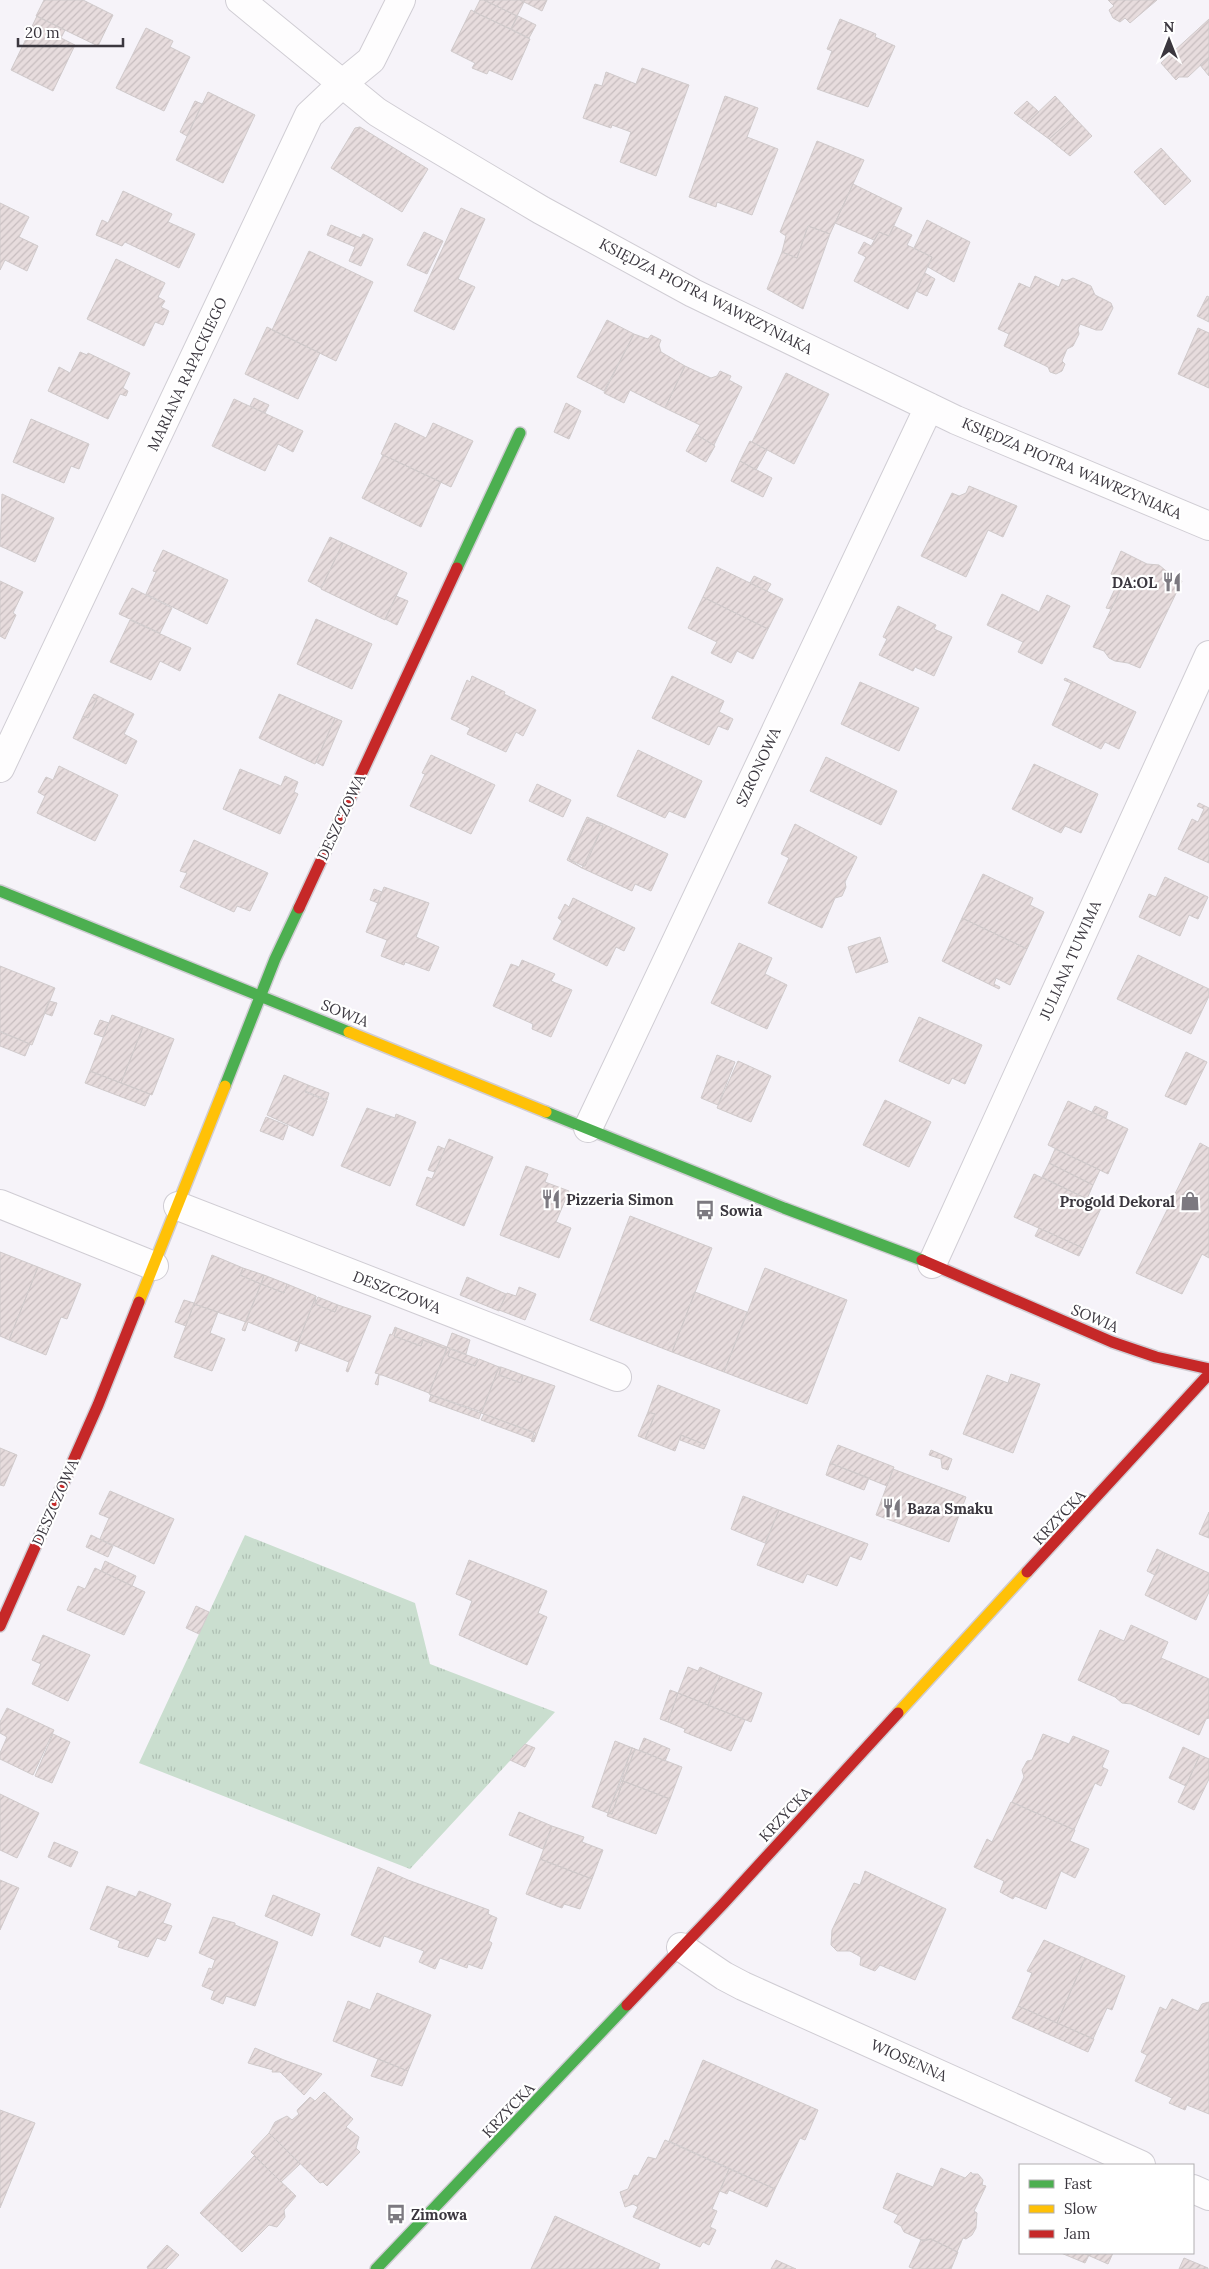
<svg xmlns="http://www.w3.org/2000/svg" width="1209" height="2269" font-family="Lora,serif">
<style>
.grass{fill:url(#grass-tufts)}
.building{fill:url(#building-hatch);stroke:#d0cacb}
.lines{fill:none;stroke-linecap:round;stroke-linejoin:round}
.street-casing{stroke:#d0cdd4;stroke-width:30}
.fast-casing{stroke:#d0cdd4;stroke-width:14}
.slow-casing{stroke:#d0cdd4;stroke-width:14}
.jam-casing{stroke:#d0cdd4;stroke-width:14}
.street{stroke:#fefdfe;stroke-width:28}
.fast{stroke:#4caf50;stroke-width:11}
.slow{stroke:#ffc107;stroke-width:11}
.jam{stroke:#c62828;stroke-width:11}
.labels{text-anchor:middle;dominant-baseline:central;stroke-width:4.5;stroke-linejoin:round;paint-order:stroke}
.street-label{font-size:15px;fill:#3b373f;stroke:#fff}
.poi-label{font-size:15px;font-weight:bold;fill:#3b373f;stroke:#fff;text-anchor:start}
</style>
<defs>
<pattern id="grass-tufts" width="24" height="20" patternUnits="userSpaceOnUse" patternTransform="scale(1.25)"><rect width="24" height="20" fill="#cadecf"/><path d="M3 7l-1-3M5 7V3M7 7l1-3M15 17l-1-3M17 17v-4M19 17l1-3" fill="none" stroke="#aebfb3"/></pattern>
<pattern id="building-hatch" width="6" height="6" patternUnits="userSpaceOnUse" patternTransform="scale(1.25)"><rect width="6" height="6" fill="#e7dcdd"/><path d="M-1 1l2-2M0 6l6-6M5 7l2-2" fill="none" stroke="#c7bdbf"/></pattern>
</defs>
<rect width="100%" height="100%" fill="#f6f3f9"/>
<path class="grass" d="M245,1535L415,1603L430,1664L555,1712L410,1869L139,1763Z"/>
<path class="building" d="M44,0H83L113,15L98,46L36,16Z
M480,0H484L517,16L511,29L474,12Z
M484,0H520L524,2L517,16Z
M520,0H547L542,11Z
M1108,0H1157L1130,23L1125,18L1120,22L1113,18L1109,10L1114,6Z
M471,10L530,39L512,80L489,70L487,74L472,68L475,63L451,51Z
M37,16L65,30L61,38L75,45L53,91L11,70Z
M518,16L536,25L529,38L511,29Z
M840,19L876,34L875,37L895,46L868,107L817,89L832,51L827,49Z
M1209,19V57L1188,77H1179L1176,80L1161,63Z
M146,28L173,41L170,47L190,57L164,111L116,88Z
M1209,57V76L1200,65Z
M642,68L689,85L656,176L620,162L631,132L612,125L611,128L583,118L595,84L602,86L606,72L636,84Z
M208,92L255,115L223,183L176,160Z
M725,96L758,108L747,137L778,149L752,215L717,202L716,207L689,197Z
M1055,96L1074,117L1049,139L1027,123Z
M195,101L202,104L187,136L180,132Z
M1027,101L1039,112L1027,123L1014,113Z
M1074,117L1092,136L1070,156L1049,139Z
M360,127L428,169L402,212L331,168L355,128Z
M817,141L864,160L830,234L808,226L797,258L782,252L786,236L780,232Z
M1161,148L1191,181L1165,205L1134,172Z
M853,184L902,208L889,236L879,232L874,240L835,223Z
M123,191L172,214L168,222L195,234L179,268L125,242L122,246L96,235L102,220L108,223Z
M0,203L29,217L19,237L38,246L27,271L5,260L0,270Z
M461,208L485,219L458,279L475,287L454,330L414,311Z
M927,220L970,242L954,282L928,267L932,257L914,248Z
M331,225L361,238L363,234L373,239L361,266L349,261L355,247L327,235Z
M808,226L830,234L803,309L767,289L782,252L797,258Z
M894,226L912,235L907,245L932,257L908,309L854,281L866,257L858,253L864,242L871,246L879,232L889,236Z
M424,232L443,241L427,274L407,265Z
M309,251L373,282L336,361L272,330Z
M116,259L165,283L158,297L165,301L161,307L169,311L163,325L155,322L144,346L87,319Z
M925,273L935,279L927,296L916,291Z
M1035,276L1059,287L1062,279L1066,281L1073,278L1091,286L1095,295L1111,303L1113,308L1102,330H1096L1080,324L1078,329L1079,334L1073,346L1067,349L1062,361L1065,364L1062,371L1056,374L1050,372L1048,367L1004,346L1009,334L998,329L1019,283L1030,288Z
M1207,296L1209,297V322L1197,316Z
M607,320L634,334L604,391L577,377Z
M267,327L320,353L298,399L245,374Z
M1198,328L1209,333V388L1178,374Z
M634,334L648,339L651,335L661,340L659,345L661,352L685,366L665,408L630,390L624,403L604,393Z
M80,352L87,355L88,353L130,373L123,388L128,391L126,396L120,394L108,419L48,391L59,367L70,373Z
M685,366L711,378L717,376L720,371L731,376L729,380L742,387L714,445L695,434L700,425L665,408Z
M786,373L829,394L794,464L752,442Z
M254,398L269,405L265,413L250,406Z
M234,399L303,431L293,452L278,444L265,471L212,446Z
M566,403L581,411L569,439L554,432Z
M31,419L89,444L79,469L71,466L64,483L13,462Z
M395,423L426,438L433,423L473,441L451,487L381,454Z
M695,434L715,446L706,462L686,451Z
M750,441L767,450L756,470L740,461Z
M383,455L441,482L421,527L362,498Z
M740,461L772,478L763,497L731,481Z
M969,486L1017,506L1003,537L988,530L966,577L921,556L952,493L959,496L966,493Z
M2,494L54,518L35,562L0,546Z
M330,537L343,543L321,588L308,581Z
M343,543L407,573L385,620L321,589Z
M163,550L228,580L207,624L146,594L156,572L153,571Z
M1121,551L1147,564L1159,565L1171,575L1182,581L1140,668L1128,663L1115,661L1109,658L1104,651L1093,647L1125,580L1111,574Z
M717,567L783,599L768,629L703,597Z
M754,576L771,584L767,591L750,583Z
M1120,578L1125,580L1115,601L1111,609L1106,608Z
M0,581L23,592L13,613L16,615L5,639L0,636Z
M132,588L172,608L160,633L119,614Z
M1002,594L1039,612L1047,595L1070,606L1042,664L1018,652L1023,642L987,625Z
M396,596L408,601L397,625L385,619Z
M703,597L768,629L753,659L737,651L731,663L711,653L717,642L688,628Z
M898,606L936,625L934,629L952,637L934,676L915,667L913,671L879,655L887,639L883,637Z
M316,619L372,644L352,689L297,664Z
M130,620L191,648L180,671L160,661L151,680L110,662Z
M472,676L505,692L504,694L536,710L523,736L516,732L506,752L467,734L470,728L451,719L467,680L470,682Z
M672,676L724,701L719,712L733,719L728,730L718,726L709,745L652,718Z
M1065,678L1136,712L1119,749L1105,742L1101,749L1052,725L1071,683L1064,680Z
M860,682L919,708L899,751L841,724Z
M94,694L134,714L124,734L137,741L126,764L73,738L83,716L88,718L97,700L92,697Z
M279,694L335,718L315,764L259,738Z
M92,697L97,700L88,718L83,716Z
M335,718L342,721L323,766L316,762Z
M638,750L702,781L685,818L669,811L665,818L617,796Z
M431,755L495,785L471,834L410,806L425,774L422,773Z
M826,757L897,791L881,825L810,791Z
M1034,764L1098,794L1081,833L1065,826L1061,833L1012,809Z
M59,766L118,795L95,841L37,813L45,796L38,792L46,777L53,780Z
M240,769L281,786L285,776L298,782L294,792L298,794L280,834L223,809Z
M537,784L571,800L563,817L529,801Z
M1199,803L1209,808V863L1178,849L1192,819L1198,822L1204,809L1197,806Z
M587,817L601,823V824L588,819L569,859L582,868L567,860Z
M588,819L603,826L585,866H583L569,859Z
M601,823L668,854L651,891L635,884L632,891L582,868L603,826Z
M795,824L857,857L845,882L846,887L842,896L835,898L822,928L768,903L789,858L781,854Z
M194,840L268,873L250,911L237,906L234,912L180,887L187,873L180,871Z
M983,874L1033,898L1030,905L1044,912L1027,949L962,918Z
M1165,877L1208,897L1198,919L1189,915L1180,936L1139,917L1149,894L1156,897Z
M384,887L429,903L416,937L439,947L429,971L405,962L404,965L381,956L387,940L366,932Z
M374,889L382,892L378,903L370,900Z
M573,898L635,928L624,951L616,947L607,966L553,939L562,921L558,918L565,904L569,907Z
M962,918L1027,949L1010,985L996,978L994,984L1000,987L999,989L942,961Z
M880,937L888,962L856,973L848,947Z
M739,943L772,958L765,974L787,985L767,1029L711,1003Z
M1138,955L1209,989V996L1191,1034L1117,999Z
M522,960L555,974L551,981L572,990L551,1037L532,1029L533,1024L493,1006L511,964L519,967Z
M0,966L55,988L32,1045L0,1031Z
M49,1001L57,1003L52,1016L44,1013Z
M112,1015L143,1027L121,1083L90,1071Z
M919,1017L982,1045L965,1084L952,1078L949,1084L899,1061Z
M100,1020L109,1023L103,1037L94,1034Z
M143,1027L174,1039L152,1095L121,1083Z
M0,1032L30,1044L25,1056L0,1046Z
M1186,1052L1207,1062L1186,1105L1165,1096Z
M717,1055L735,1062L718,1105L701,1098Z
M738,1061L771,1076L751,1122L717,1108Z
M90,1071L150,1094L145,1106L85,1083Z
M284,1075L308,1085L305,1092L327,1101L313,1136L267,1115Z
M308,1085L329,1093L327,1100L305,1091Z
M885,1100L931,1122L909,1167L863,1145Z
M1068,1101L1128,1129L1108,1174L1048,1145Z
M1095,1106L1108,1112L1106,1118L1092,1112Z
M367,1108L395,1118L396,1114L416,1122L390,1186L341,1166Z
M266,1117L288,1126L283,1140L260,1131Z
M449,1139L493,1157L464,1226L416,1205L427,1177L432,1179Z
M1200,1143L1209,1148V1258L1202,1254L1182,1294L1136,1273Z
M438,1146L445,1149L435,1172L428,1170Z
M1055,1149L1100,1170L1093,1185L1049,1163Z
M1049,1163L1093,1185L1087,1199L1042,1177Z
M526,1166L548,1174L545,1182L569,1191L556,1222L571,1228L559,1258L500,1235Z
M1034,1174L1102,1206L1083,1248L1014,1217Z
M630,1216L712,1248L672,1352L590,1320Z
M1039,1228L1083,1248L1079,1256L1035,1236Z
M0,1252L38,1267L9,1340L0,1336Z
M212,1255L243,1268L240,1275L261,1284L246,1322L194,1304Z
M38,1267L81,1284L67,1319L61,1317L46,1355L9,1340Z
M243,1268L264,1275L261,1284L240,1275Z
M765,1268L847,1300L807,1404L724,1372Z
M264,1275L287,1284L284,1293L261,1284Z
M467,1277L506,1294L499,1311L460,1295Z
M261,1284L284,1293L287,1284L316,1296L298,1342L248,1322L245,1331L242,1330Z
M519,1287L536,1294L525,1320L499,1310L507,1293L516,1296Z
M695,1292L747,1312L724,1372L672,1352Z
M316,1296L315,1304L335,1312L338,1305L371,1316L348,1372L346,1371L349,1362L300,1343L297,1351H295Z
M318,1297L338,1305L335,1312L315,1304Z
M184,1300L194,1303L186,1326L175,1322Z
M194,1304L218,1312L210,1333L225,1339L212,1371L174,1357Z
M395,1327L397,1328L394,1336L421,1346L423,1340L447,1349L429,1393L382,1375H379L378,1385L375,1384L379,1374L375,1373L390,1334L392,1335Z
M397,1328L447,1347L446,1349L423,1340L421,1346L394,1336Z
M452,1333L470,1340L466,1354L447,1347Z
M447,1347L450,1349L448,1356L475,1366L479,1359L499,1367L482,1412L429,1394Z
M450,1349L478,1359L475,1366L448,1356Z
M499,1367H501L499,1375L521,1383L523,1375L555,1386L534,1442L531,1441L536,1433L481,1413Z
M501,1367L523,1375L521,1383L499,1375Z
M1011,1374L1040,1384L1013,1453L963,1434L987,1375L1008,1383Z
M658,1385L720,1410L706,1445L681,1435L675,1451L645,1439L655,1414L648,1412Z
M431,1395L481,1413L479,1419L429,1401Z
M648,1412L655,1414L645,1439L638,1436Z
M484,1414L534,1433L532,1439L481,1420Z
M681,1435L706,1445L704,1449L680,1440Z
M838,1445L894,1467L887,1486L830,1463Z
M0,1448L17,1455L4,1486L0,1485Z
M931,1450L952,1459L948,1470L942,1468L941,1459L929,1455Z
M830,1463L869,1478L864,1490L826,1475Z
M893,1469L966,1497L949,1542L876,1515Z
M110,1491L174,1519L154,1564L100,1539L109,1518L99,1514Z
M743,1496L779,1510L765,1543L731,1529Z
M779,1510L868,1544L861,1560L850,1556L837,1586L807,1574L803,1583L757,1565Z
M1209,1512V1538L1199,1534Z
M91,1535L113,1546L108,1557L86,1547Z
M1157,1549L1165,1553L1155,1575L1147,1571Z
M1165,1553L1209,1573V1592L1196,1620L1145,1595Z
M469,1560L547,1591L538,1613L547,1617L527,1665L459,1635L472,1601L456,1594Z
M105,1561L136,1576L132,1586L101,1571Z
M95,1568L145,1592L124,1635L67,1610L78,1586L85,1589Z
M196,1606L209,1612L199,1634L186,1628Z
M1131,1625L1168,1642L1161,1658L1209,1679V1718L1206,1719L1199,1735L1131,1704L1122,1703L1115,1697L1078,1680L1100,1630L1124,1641Z
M43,1635L90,1655L68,1701L32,1684L41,1664L32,1660Z
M688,1667L698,1671L700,1667L720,1676L708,1705L678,1693Z
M720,1676L762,1693L751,1722L708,1705Z
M670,1690L678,1693L668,1722L660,1719Z
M678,1693L745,1720L731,1751L684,1732L685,1729L668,1722Z
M7,1708L54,1730L33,1775L0,1759V1753L7,1737L0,1733V1722Z
M53,1734L70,1742L52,1783L35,1776Z
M1043,1734L1069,1744L1073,1736L1109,1751L1102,1767L1108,1770L1101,1786L1095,1783L1074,1830L1012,1802L1024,1777L1022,1770L1027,1761L1032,1760Z
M644,1738L670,1749L665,1761L639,1750Z
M615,1741L635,1749L632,1748L608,1813L592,1807Z
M525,1744L535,1748L525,1767L510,1760Z
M1183,1747L1200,1755L1186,1786L1169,1778Z
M632,1748L635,1749L623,1781H621Z
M635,1749L682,1767L670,1799L623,1781Z
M1200,1755L1209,1759V1779L1194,1810L1178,1802Z
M621,1781H623L612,1814L608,1813Z
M623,1781L670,1799L656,1834L607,1816L608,1813L612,1814Z
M0,1794L39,1813L17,1858L0,1850Z
M1011,1802L1075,1830L1070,1841L1089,1849L1075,1878L1061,1871L1046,1909L1015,1896L1013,1899L1000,1892L1004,1881L974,1867L987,1839L992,1842Z
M519,1812L552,1826L543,1849L509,1835Z
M552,1826L584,1837L582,1842L603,1850L592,1879L540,1859Z
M54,1842L78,1852L71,1867L48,1857Z
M540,1859L592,1879L580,1909L564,1904L562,1908L526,1894Z
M378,1867L408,1880L489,1910L488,1914L497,1918L489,1941L492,1943L482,1969L468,1964L467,1968L440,1958L435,1969L419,1962L424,1951L384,1936L380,1947L351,1935Z
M865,1871L946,1909L915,1980L880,1965L875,1971L860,1965L861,1957L850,1951H837L831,1945L832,1930L854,1883L860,1885Z
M0,1880L19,1888L0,1930Z
M107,1886L136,1897L139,1891L171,1904L163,1923L172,1926L165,1941L157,1938L148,1957L118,1947L120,1941L90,1929Z
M273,1895L320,1914L312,1936L265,1916Z
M213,1917L235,1923V1925L278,1942L255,2006L226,1996L223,2004L211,1999L214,1991L202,1986L209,1968L212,1969L215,1960L199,1953Z
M1044,1940L1085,1958L1057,2023L1018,2006L1032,1973L1027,1971Z
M1085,1958L1125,1976L1112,2010L1107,2008L1093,2039L1057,2023Z
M377,1993L431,2015L408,2071L333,2041L348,2001L370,2010Z
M1172,1999L1198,2011L1202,2004L1209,2002V2114L1187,2105L1185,2110L1169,2103L1172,2098L1135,2081L1147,2055L1141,2052L1160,2007L1166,2010Z
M1018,2006L1094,2039L1088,2052L1012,2018Z
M255,2048L284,2060L322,2074L304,2095L280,2072H272L273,2070L248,2063Z
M378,2059L408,2071L402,2086L371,2076Z
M703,2060L818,2110L805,2140L800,2138L775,2189L669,2141Z
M324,2092L353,2119L346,2127L359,2137L356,2148L360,2152L327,2186L323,2182L320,2183L269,2133L275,2122L287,2116L292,2120L299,2114L297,2111L298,2109L310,2097L315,2101Z
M0,2110L35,2123L0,2208Z
M269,2133L300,2164L281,2182L251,2152Z
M665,2140L729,2169L712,2209L717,2211L710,2227L716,2230L709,2245L703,2242L700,2247L633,2217L638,2207L633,2204L625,2207L620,2192L628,2189L634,2175L638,2176L648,2157L656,2159Z
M254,2156L296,2196L284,2210L285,2217L277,2227L269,2225L242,2252L200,2213Z
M941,2168L965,2178L971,2172L972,2174H978L983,2180L982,2185L986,2186L974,2211L977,2213L976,2228L972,2235L966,2239L963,2238L957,2252L931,2239L924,2241L904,2232L901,2226L894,2222L898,2215L883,2208L897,2173L933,2187Z
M729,2169L775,2189L767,2207L729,2190L727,2194L720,2191Z
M555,2216L660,2264L658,2269H531Z
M931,2239L958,2252L951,2269H914L909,2267L921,2240Z
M167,2245L179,2255L166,2269H148L147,2267Z
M1061,2253H1083L1089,2255L1085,2263Z
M1083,2253H1113L1108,2264Z
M1184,2258L1208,2268V2269H1179Z
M776,2260L796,2269H771Z"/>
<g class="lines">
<defs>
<path id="street" d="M240,0L377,112L403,128L541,210L693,293L956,420L1209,526
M0,768L309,115L343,83L371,60L401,0
M588,1128L929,407
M0,1204L154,1266
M178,1206L617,1377
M932,1264L1209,655
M681,1947L724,1976L743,1986L1141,2165
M1193,2189L1209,2196"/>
<path id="fast" d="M457,568L520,433
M0,891L349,1032
M225,1086L275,959L299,908
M546,1112L784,1208L922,1260
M376,2269L627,2005"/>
<path id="slow" d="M349,1032L546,1112
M139,1302L225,1086
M898,1713L1027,1572"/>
<path id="jam" d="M299,908L457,568
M922,1260L1112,1342L1156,1357L1209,1369
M1027,1572L1209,1374
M0,1626L98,1405L139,1302
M627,2005L723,1904L898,1713"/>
</defs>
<use href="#street" class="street-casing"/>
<use href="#fast" class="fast-casing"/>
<use href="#slow" class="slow-casing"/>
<use href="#jam" class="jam-casing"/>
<use href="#street" class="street"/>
<use href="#fast" class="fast"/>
<use href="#slow" class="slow"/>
<use href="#jam" class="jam"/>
</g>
<defs>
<symbol id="restaurant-bare" viewBox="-9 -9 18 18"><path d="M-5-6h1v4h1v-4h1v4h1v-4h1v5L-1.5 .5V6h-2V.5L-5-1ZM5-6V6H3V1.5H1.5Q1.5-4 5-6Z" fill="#7c7980" stroke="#fff" stroke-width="2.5" paint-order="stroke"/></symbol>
<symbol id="shop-bare" viewBox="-9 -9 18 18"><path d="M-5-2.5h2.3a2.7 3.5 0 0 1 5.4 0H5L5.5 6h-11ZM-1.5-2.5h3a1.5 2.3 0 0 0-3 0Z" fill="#7c7980" stroke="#fff" stroke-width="2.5" paint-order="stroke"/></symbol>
<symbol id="bus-bare" viewBox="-9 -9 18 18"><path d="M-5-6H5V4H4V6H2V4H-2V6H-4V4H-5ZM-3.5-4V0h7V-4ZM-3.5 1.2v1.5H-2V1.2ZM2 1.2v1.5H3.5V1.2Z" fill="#7c7980" stroke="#fff" stroke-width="2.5" paint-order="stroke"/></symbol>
</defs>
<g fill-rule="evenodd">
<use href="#restaurant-bare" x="1158" y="568" width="28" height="28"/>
<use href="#restaurant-bare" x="537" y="1185" width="28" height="28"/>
<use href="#shop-bare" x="1176" y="1187" width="28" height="28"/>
<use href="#bus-bare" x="691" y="1196" width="28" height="28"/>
<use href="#restaurant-bare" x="878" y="1494" width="28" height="28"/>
<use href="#bus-bare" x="382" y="2200" width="28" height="28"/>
</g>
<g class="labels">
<g class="street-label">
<text transform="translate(706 296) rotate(27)">KSIĘDZA PIOTRA WAWRZYNIAKA</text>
<text transform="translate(187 374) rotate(-65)">MARIANA RAPACKIEGO</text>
<text transform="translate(1072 468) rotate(23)">KSIĘDZA PIOTRA WAWRZYNIAKA</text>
<text transform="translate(758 767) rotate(-65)">SZRONOWA</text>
<text transform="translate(341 817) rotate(-65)">DESZCZOWA</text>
<text transform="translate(1070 960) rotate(-66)">JULIANA TUWIMA</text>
<text transform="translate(345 1013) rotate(22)">SOWIA</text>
<text transform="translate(397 1292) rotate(21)">DESZCZOWA</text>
<text transform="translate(1095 1318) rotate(23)">SOWIA</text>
<text transform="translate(55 1502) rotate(-66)">DESZCZOWA</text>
<text transform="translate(1059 1517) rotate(-47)">KRZYCKA</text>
<text transform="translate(785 1814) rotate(-47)">KRZYCKA</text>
<text transform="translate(909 2060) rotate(24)">WIOSENNA</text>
<text transform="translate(508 2110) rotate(-47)">KRZYCKA</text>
</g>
<g class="poi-label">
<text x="1157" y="582" text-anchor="end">DA:OL</text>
<text x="566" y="1199">Pizzeria Simon</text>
<text x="1175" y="1201" text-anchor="end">Progold Dekoral</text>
<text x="720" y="1210">Sowia</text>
<text x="907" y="1508">Baza Smaku</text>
<text x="411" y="2214">Zimowa</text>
</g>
</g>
<rect x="1019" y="2164" width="175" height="90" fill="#ffffff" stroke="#b1afb2"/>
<rect x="1029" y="2180" width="25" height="8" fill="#4caf50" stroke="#b1afb2"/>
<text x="1064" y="2189" font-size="15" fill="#3b373f">Fast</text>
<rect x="1029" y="2205" width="25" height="8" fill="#ffc107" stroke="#b1afb2"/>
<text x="1064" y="2214" font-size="15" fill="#3b373f">Slow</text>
<rect x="1029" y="2230" width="25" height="8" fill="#c62828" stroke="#b1afb2"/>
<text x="1064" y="2239" font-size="15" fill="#3b373f">Jam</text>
<g transform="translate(1169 40)" stroke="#ffffff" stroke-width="4" paint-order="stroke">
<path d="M0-4L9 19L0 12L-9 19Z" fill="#3b373f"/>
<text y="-8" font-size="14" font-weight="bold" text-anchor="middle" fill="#3b373f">N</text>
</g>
<path d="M18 38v8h105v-8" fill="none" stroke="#3b373f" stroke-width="2.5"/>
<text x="25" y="38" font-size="15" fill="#3b373f" stroke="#ffffff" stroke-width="4" paint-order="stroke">20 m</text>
</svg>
